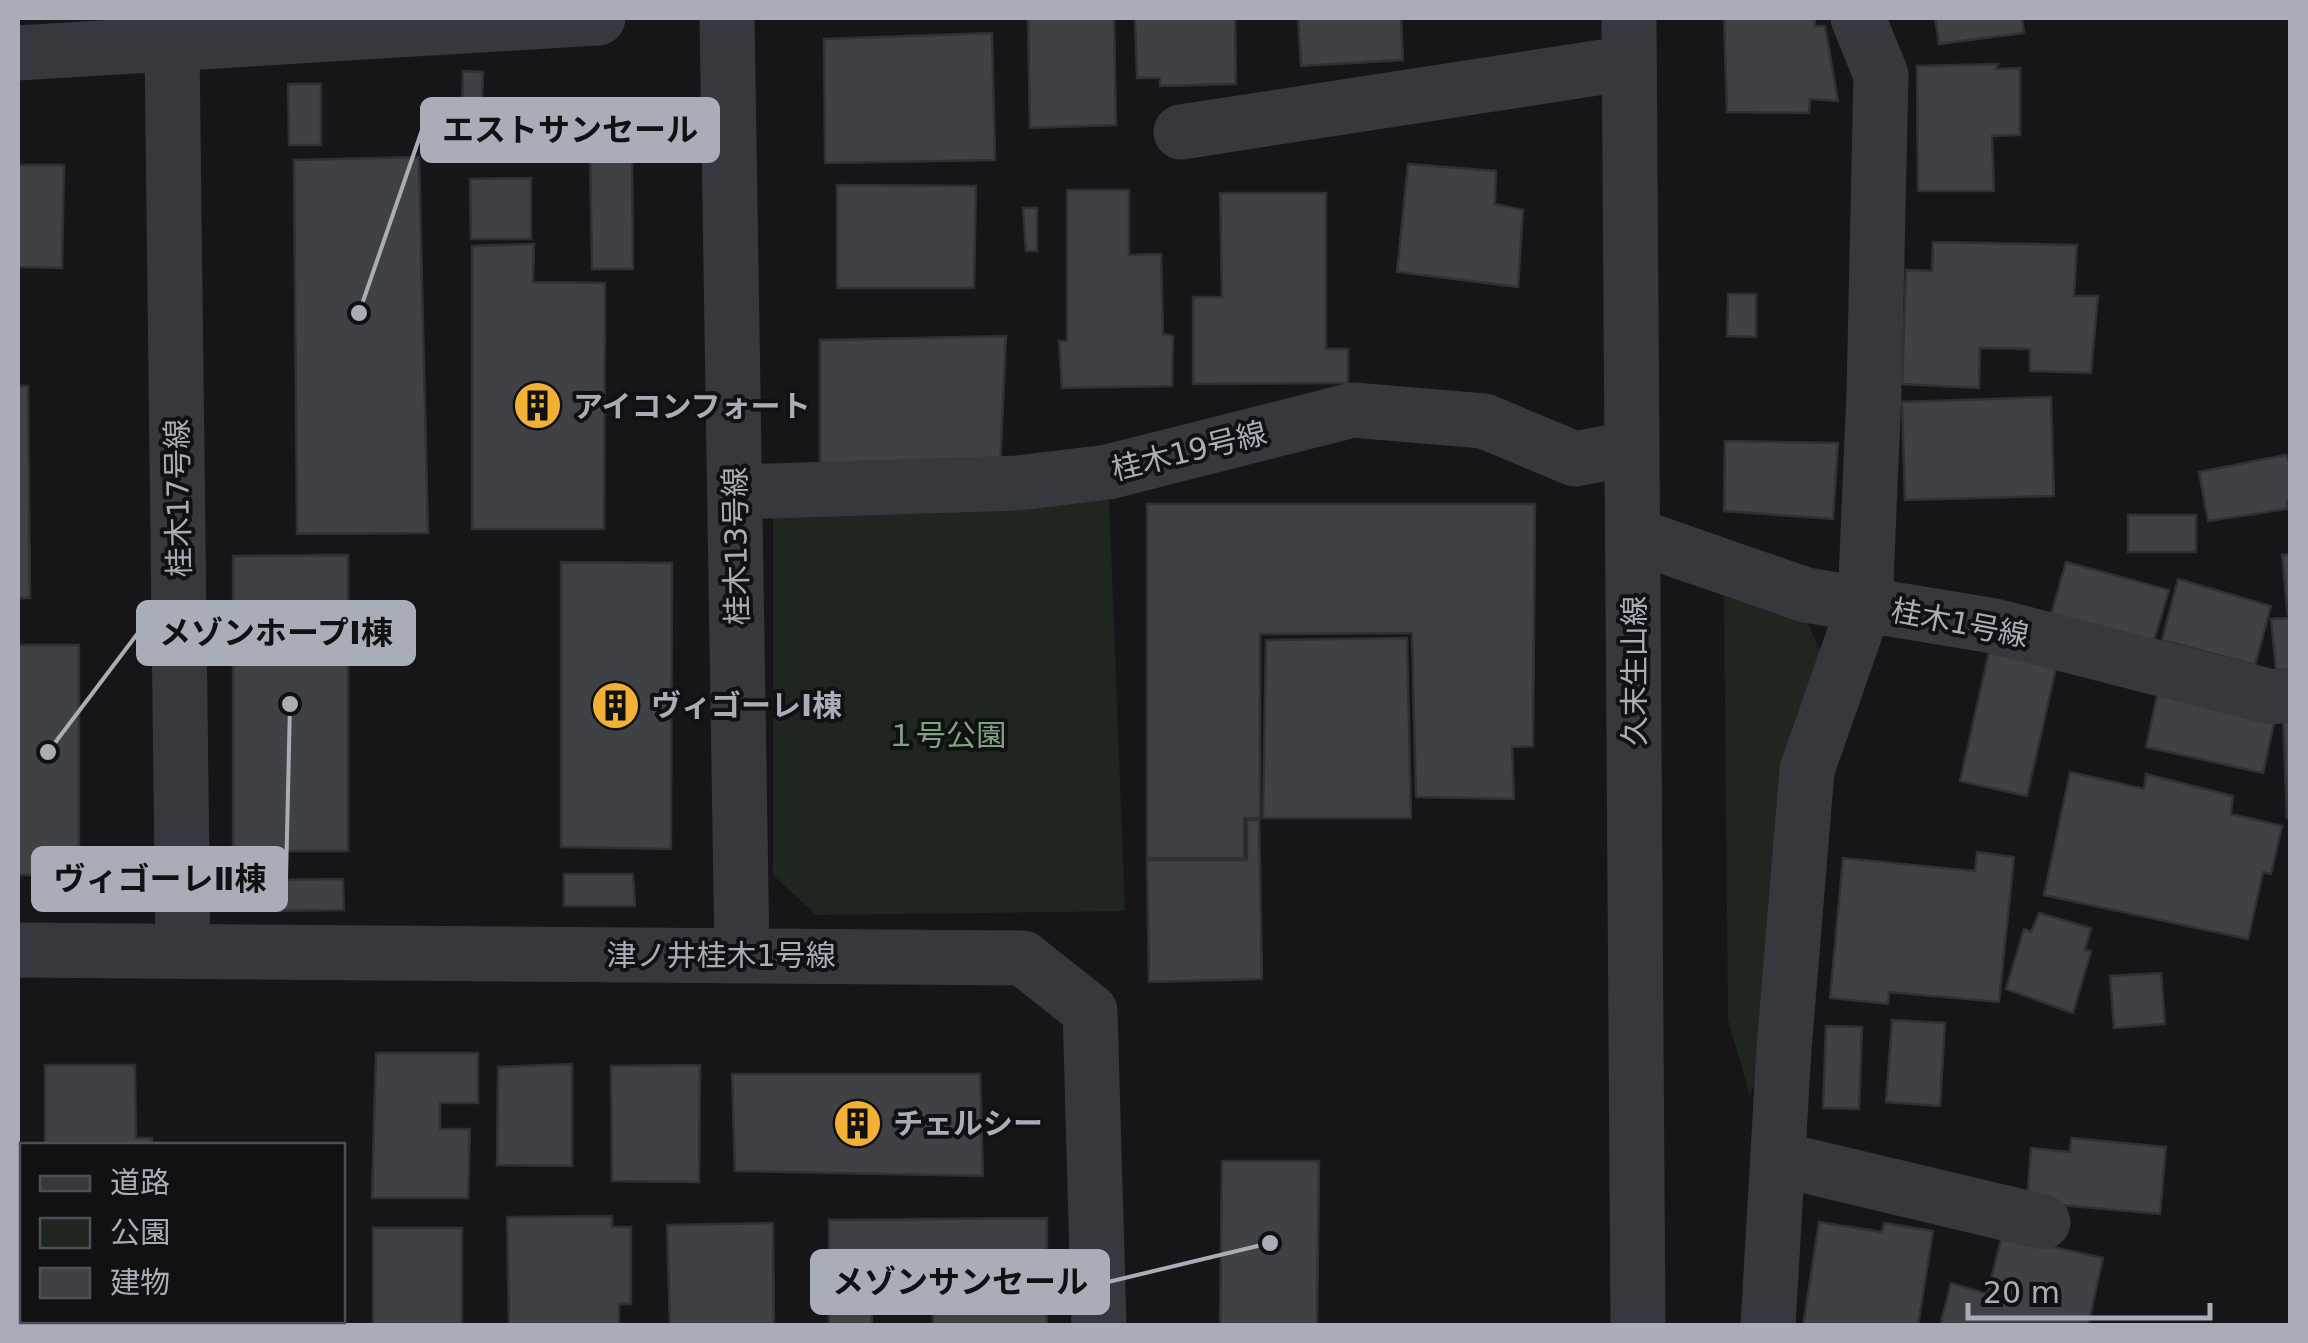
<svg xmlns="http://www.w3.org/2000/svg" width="2308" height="1343" font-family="'DejaVu Sans','Noto Sans JP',sans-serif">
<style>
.green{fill:#1e261f}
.building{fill:#404145;stroke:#303034;stroke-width:2.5}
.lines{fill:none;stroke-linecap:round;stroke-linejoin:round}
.minor{stroke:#37383d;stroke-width:55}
.labels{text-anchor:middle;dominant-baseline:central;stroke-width:8;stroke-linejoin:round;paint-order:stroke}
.poi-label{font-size:30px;font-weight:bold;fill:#a8adb8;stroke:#111113;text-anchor:start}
.street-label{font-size:30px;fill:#a8adb8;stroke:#111113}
.park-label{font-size:30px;fill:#7fa381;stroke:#111113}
.leader{fill:none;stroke:#a8adb8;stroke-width:4}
.callout-dot{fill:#a8adb8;stroke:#111113;stroke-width:4}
.callout{fill:#a8adb8;stroke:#a8adb8;stroke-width:4}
.callout-label{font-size:32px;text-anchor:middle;font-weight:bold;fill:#111}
</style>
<rect width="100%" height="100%" fill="#161618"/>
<path class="green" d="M1109,496L1125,911L816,915L773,875V508Z
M1724,596L1806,621L1821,651L1763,1059L1750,1095L1728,1020Z"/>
<path class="building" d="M1028,18H1114L1116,125L1030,128Z
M1135,18H1235L1236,84L1160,86V78H1137Z
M1298,18H1401L1403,60L1301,66Z
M1724,18H1815V26H1825L1838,101L1810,99L1809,113L1727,112Z
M1935,18H2022L2024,33L1939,44Z
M992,33L995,160L825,163L824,39Z
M1998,64L1996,69L2020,68V135L1992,136L1994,191H1918L1917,66Z
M463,71L483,72L481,123H462Z
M288,84H321V145H289Z
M590,148H632L633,269H592Z
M419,157L428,533L297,534L294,160Z
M1408,164L1496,171L1495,204L1523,210L1518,287L1397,272Z
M18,165H64L62,268L18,267Z
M531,178V239H471L470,179Z
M837,185L976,186L974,288H837Z
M1067,190H1129V255L1161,254L1163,334L1173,336L1172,386L1062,388L1059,341H1067Z
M1220,193H1326V349H1348V383L1193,384V297H1222Z
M1023,208H1037V251H1026Z
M1933,242L2077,245L2074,296H2098L2091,373L2030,371V349L1980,348L1979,388L1902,384L1906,270L1932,271Z
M534,244L533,282L605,283L604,529H472V246Z
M1728,294H1756V337L1727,336Z
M1006,336L1000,470L820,474V340Z
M18,386H28L30,598H18Z
M2051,397L2054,496L1905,500L1902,402Z
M1725,441L1838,443L1833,519L1724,511Z
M2286,455L2290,463V501H2287V509L2208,521L2199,472Z
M1147,504H1535L1533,746L1512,747L1514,799L1416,797L1412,633L1260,634V818H1244V858H1147Z
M2128,515H2196V552H2128Z
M2290,554V669L2276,670L2271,619L2288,618L2282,555Z
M348,555V851H233V556Z
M561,562L672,563L671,849L561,847Z
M2066,562L2169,590L2153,644L2051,615Z
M2178,579L2271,606L2255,665L2162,640Z
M1407,638L1411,818H1263L1266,640Z
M18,645H79V859H46L45,875H18Z
M1989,652L2056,668L2027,796L1960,781Z
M2158,692L2275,719L2263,773L2146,747Z
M2283,717H2290V818H2287Z
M2070,772L2144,789L2146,774L2233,796L2231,814L2282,826L2271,874L2263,872L2248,939L2044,895Z
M1247,820H1259L1262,979L1149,982L1147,860H1247Z
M1977,852L2014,857L1999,1002L1889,992L1888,1004L1830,998L1843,858L1975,871Z
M564,874H633L635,906H564Z
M343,879L344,910L262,911L261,880Z
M2039,913L2091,928L2085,950L2091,951L2073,1013L2006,989L2024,929L2031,932Z
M2161,973L2165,1024L2114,1028L2110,976Z
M1892,1020L1945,1023L1940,1106L1886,1102Z
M1826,1026L1862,1027L1859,1109L1823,1108Z
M376,1053H478V1103H440V1129H470L468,1198H372Z
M572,1064V1166L497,1165L498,1067Z
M45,1065H135L136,1138H152V1146H45Z
M700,1065L699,1182L612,1181L611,1066Z
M732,1074H980L983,1176L735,1171Z
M2071,1138L2166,1147L2160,1214L2027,1202L2031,1148L2070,1152Z
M1222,1161H1319L1317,1326H1220Z
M612,1216V1227H631V1304H619V1326H509L507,1217Z
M1047,1218V1326H933V1312H872V1326H829V1220Z
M1819,1222L1882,1232L1884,1223L1933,1231L1918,1326H1803Z
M773,1223L774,1326H670L667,1225Z
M373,1228H462V1326H373Z
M2002,1236L2103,1258L2088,1326H1940L1951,1283L1987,1294Z
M64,1320H156V1326H64Z
M210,1320H282V1326H210Z"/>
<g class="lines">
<path class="minor" d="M727,18L742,955
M1629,18L1638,1326
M172,45L183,951
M18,53L598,18
M1181,132L1629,63
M735,492L1018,483L1108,472L1353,410L1484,421L1575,459L1632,448
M1633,535L1806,595L1994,626L2271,697L2290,695
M18,950L1023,958L1090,1011L1099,1326
M1778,1159L2043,1222
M1768,1326L1784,1049L1807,770L1865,604L1874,392L1881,75L1858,18"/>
</g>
<defs>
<symbol id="building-disc" viewBox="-11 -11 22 22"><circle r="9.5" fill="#f2b134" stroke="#111113"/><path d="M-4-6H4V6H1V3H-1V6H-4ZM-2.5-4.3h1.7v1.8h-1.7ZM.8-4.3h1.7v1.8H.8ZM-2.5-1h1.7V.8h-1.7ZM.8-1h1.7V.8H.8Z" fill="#111"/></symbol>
</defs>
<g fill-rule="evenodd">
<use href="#building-disc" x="510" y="378" width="55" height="55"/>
<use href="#building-disc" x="588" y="678" width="55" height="55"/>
<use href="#building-disc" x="830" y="1096" width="55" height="55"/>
</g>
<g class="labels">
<g class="poi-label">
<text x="573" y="406">アイコンフォート</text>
<text x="651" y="705">ヴィゴーレⅠ棟</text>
<text x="893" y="1123">チェルシー</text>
</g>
<g class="street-label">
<text transform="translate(1189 451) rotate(-14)">桂木19号線</text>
<text transform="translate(178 498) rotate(-91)">桂木17号線</text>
<text transform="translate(736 546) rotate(-91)">桂木13号線</text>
<text transform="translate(1960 623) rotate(11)">桂木1号線</text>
<text transform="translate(1634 671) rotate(-90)">久末生山線</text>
<text x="721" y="955">津ノ井桂木1号線</text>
</g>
<g class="park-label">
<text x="946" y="735">１号公園</text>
</g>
</g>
<path class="leader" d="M359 313L422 130M48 752L138 633M290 704L286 879M1270 1243L1108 1282"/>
<g class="callout-dot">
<circle cx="359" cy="313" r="10"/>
<circle cx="48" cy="752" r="10"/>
<circle cx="290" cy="704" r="10"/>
<circle cx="1270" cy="1243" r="10"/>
</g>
<g class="callout">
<rect x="422" y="99" width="296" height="62" rx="10"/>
<rect x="138" y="602" width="276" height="62" rx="10"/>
<rect x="33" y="848" width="253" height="62" rx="10"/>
<rect x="812" y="1251" width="296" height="62" rx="10"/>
</g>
<g class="callout-label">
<text x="570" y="141">エストサンセール</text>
<text x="276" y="644">メゾンホープⅠ棟</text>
<text x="160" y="890">ヴィゴーレⅡ棟</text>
<text x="960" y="1293">メゾンサンセール</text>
</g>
<rect width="2308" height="1343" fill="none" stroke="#a8adb8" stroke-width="40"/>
<rect x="20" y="1143" width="325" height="180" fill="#111113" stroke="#4d4f55" stroke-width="2.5"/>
<rect x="40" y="1176" width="50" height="15" fill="#37383d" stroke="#4d4f55" stroke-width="2.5"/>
<text x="110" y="1193" font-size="30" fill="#a8adb8">道路</text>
<rect x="40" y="1218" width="50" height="30" fill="#1e261f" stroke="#4d4f55" stroke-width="2.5"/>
<text x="110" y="1243" font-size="30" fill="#a8adb8">公園</text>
<rect x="40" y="1268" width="50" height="30" fill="#404145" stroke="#4d4f55" stroke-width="2.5"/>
<text x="110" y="1293" font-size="30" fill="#a8adb8">建物</text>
<path d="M1968 1303v15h242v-15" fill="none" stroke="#a8adb8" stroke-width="5"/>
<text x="1983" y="1303" font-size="30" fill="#a8adb8" stroke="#111113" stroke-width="8" paint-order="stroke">20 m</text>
</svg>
